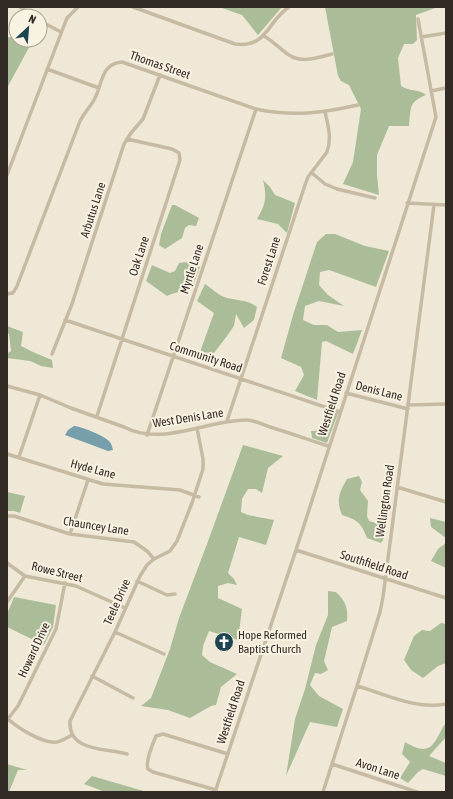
<svg xmlns="http://www.w3.org/2000/svg" width="453" height="799" font-family="'Asap Condensed',sans-serif">
<style>
.green{fill:#aabd98}
.water{fill:#779fab}
.lines{fill:none;stroke-linecap:round;stroke-linejoin:round}
.street{stroke:#c6baa3;stroke-width:3.5}
.labels{text-anchor:middle;dominant-baseline:central;stroke-width:4;stroke-linejoin:round;paint-order:stroke}
.street-label{font-size:12px;fill:#322b25;stroke:#f8f2e2}
.poi-label{font-size:12px;fill:#322b25;stroke:#f8f2e2;text-anchor:start}
</style>
<rect width="100%" height="100%" fill="#efe8d7"/>
<path class="green" d="M219,7H282L258,35L242,15Z
M325,7H438L416,15L417,40L413,44H404L398,58L401,86C410,92 417,88 426,95C408,102 411,109 409,126H389L377,155V175L379,195L343,184L353,162L361,109L349,85L341,81L338,76Z
M7,37L16,38V40L32,42L7,88Z
M263,180L270,187L275,195L295,203L287,233L278,224L257,219C266,204 267,197 263,180Z
M172,205H175L199,218L196,226L189,225L185,228L182,238L165,249L159,245L161,234Z
M326,234H335L365,246L389,251L376,287L329,270L320,272L319,285L328,295L344,306L319,301L305,306L303,320L314,325H327L338,332L362,330L353,354L326,341L322,342L317,400L295,391L304,375L301,367L281,358L293,315L317,242Z
M185,262L200,267C197,273 196,281 192,286C187,291 174,292 167,296L146,281L152,265L170,273L175,271L179,263Z
M205,284C211,288 217,294 224,297C236,301 247,299 257,307L254,320L244,328L236,314L234,326L227,336L214,353L202,361L201,349L214,313L197,301Z
M7,326L23,332L21,346L33,352L52,360L53,368L41,366L30,361L7,358V354L11,351L9,334L7,333Z
M328,413H338L327,443L312,438L311,431H315L325,427Z
M243,445L283,456L268,468L262,493L256,489H248L242,499L241,512L248,515L274,520L266,545L239,537L228,573L234,579L237,585L228,583L218,586V598L242,609L238,640L209,631L203,646L202,655L210,662L237,674L221,687L216,705L211,706L190,718L168,710L141,706L151,698L170,649L179,618L207,544Z
M359,476L362,482L360,490L368,501L367,516L369,521L386,526L384,538L381,543L367,538C361,523 358,520 342,515C336,500 339,493 347,479Z
M7,492L25,496L20,513L14,511H7Z
M430,518L446,522V538L431,527Z
M446,543V568L431,561L438,549Z
M328,591L336,592C346,602 348,607 347,621L332,627L324,661L328,670L321,674L315,673L310,685L319,696L343,709L337,727L310,722L286,776L295,719L305,689L316,645L328,615Z
M14,597L56,605L53,627L44,645L7,627V614Z
M441,623L446,624V663L438,666L423,678L411,670L404,660L414,636L422,630L430,631Z
M444,725H446V737L429,756L446,763V776L423,769L418,772L408,783L400,778L410,762L402,754L405,742C430,757 433,746 444,725Z
M7,764L27,770H18L9,792H7Z
M92,776L147,792H105L84,784Z"/>
<path class="water" d="M74,426C81,426 104,436 109,441C112,444 112,447 113,450L108,451L65,435L68,430Z"/>
<g class="lines">
<path class="street" d="M20,7L32,16
M133,7L235,44C268,48 267,21 289,7
M40,21L61,32
M264,36C273,41 280,49 289,55C302,64 319,57 332,54
M421,37L446,33
M47,69L99,88
M431,91L446,88
M312,173L325,184L337,189L375,198
M7,175L65,23L67,18L78,7
M407,203L446,205
M7,294L13,293L17,286L80,121C84,113 90,107 94,100C103,84 100,64 122,62L256,109C293,117 322,113 358,105
M65,320L340,412
M52,354L72,304L124,144L131,133L143,119L160,75
M7,386L40,395L71,408L124,427C162,447 206,420 247,420C255,420 263,425 270,427C290,433 309,440 328,446
M346,393L408,409
M409,405L446,404
M97,416L180,160L179,153L172,149L127,139
M227,421L305,185L308,177L327,152C332,138 328,125 325,112
M147,435L256,109
M7,454L103,484L180,490L199,497
M19,457L40,395
M397,487L446,502
M7,516H14L70,534L134,542L147,551L154,559
M70,534L88,480
M296,550L446,598
M7,563L25,576L76,586L125,608
M137,581L167,595L175,594
M7,602L25,576
M115,632L164,654
M92,676L133,698
M357,686C386,694 415,710 446,704
M8,719C18,728 43,744 57,742C62,741 67,738 72,735
M7,720L18,706L56,629L65,583
M127,754C106,748 68,752 70,721L115,632L140,576L147,565L154,559L170,551L177,541L192,503L203,469V459L197,428
M332,764L417,792
M216,790L153,772L148,769C145,762 153,743 156,736L163,734L228,754
M215,792L296,550L436,117L418,19
M323,792L357,686L380,612L383,597L434,205"/>
</g>
<defs>
<symbol id="church-disc" viewBox="-11 -11 22 22"><circle r="9.5" fill="#1c4451" stroke="#f8f2e2"/><path d="M-1.2-6h2.4v3.5h3.3v2.4h-3.3V6h-2.4V-.1h-3.3v-2.4h3.3Z" fill="#fff"/></symbol>
</defs>
<g fill-rule="evenodd">
<use href="#church-disc" x="213" y="631" width="22" height="22"/>
</g>
<g class="labels">
<g class="street-label">
<text transform="translate(160 65) rotate(19)">Thomas Street</text>
<text transform="translate(93 210) rotate(-72)">Arbutus Lane</text>
<text transform="translate(139 256) rotate(-72)">Oak Lane</text>
<text transform="translate(269 261) rotate(-72)">Forest Lane</text>
<text transform="translate(192 269) rotate(-72)">Myrtle Lane</text>
<text transform="translate(206 357) rotate(18)">Community Road</text>
<text transform="translate(379 391) rotate(14)">Denis Lane</text>
<text transform="translate(332 404) rotate(-72)">Westfield Road</text>
<text transform="translate(188 418) rotate(-9)">West Denis Lane</text>
<text transform="translate(93 469) rotate(15)">Hyde Lane</text>
<text transform="translate(385 501) rotate(-82)">Wellington Road</text>
<text transform="translate(96 526) rotate(9)">Chauncey Lane</text>
<text transform="translate(374 565) rotate(18)">Southfield Road</text>
<text transform="translate(57 572) rotate(14)">Rowe Street</text>
<text transform="translate(117 602) rotate(-66)">Teele Drive</text>
<text transform="translate(34 650) rotate(-65)">Howard Drive</text>
<text transform="translate(231 712) rotate(-72)">Westfield Road</text>
<text transform="translate(378 769) rotate(18)">Avon Lane</text>
</g>
<g class="poi-label">
<text x="238" y="635">Hope Reformed<tspan x="238" dy="14">Baptist Church</tspan></text>
</g>
</g>
<rect width="453" height="799" fill="none" stroke="#322b25" stroke-width="16"/>
<g transform="translate(28 28) rotate(26)"><circle r="19" fill="#f8f2e2" stroke="#a9a296"/>
<path d="M0-3L7 15L0 10L-7 15Z" fill="#1c4451"/>
<text y="-6" font-size="11" font-weight="bold" text-anchor="middle" fill="#322b25">N</text>
</g>
</svg>
